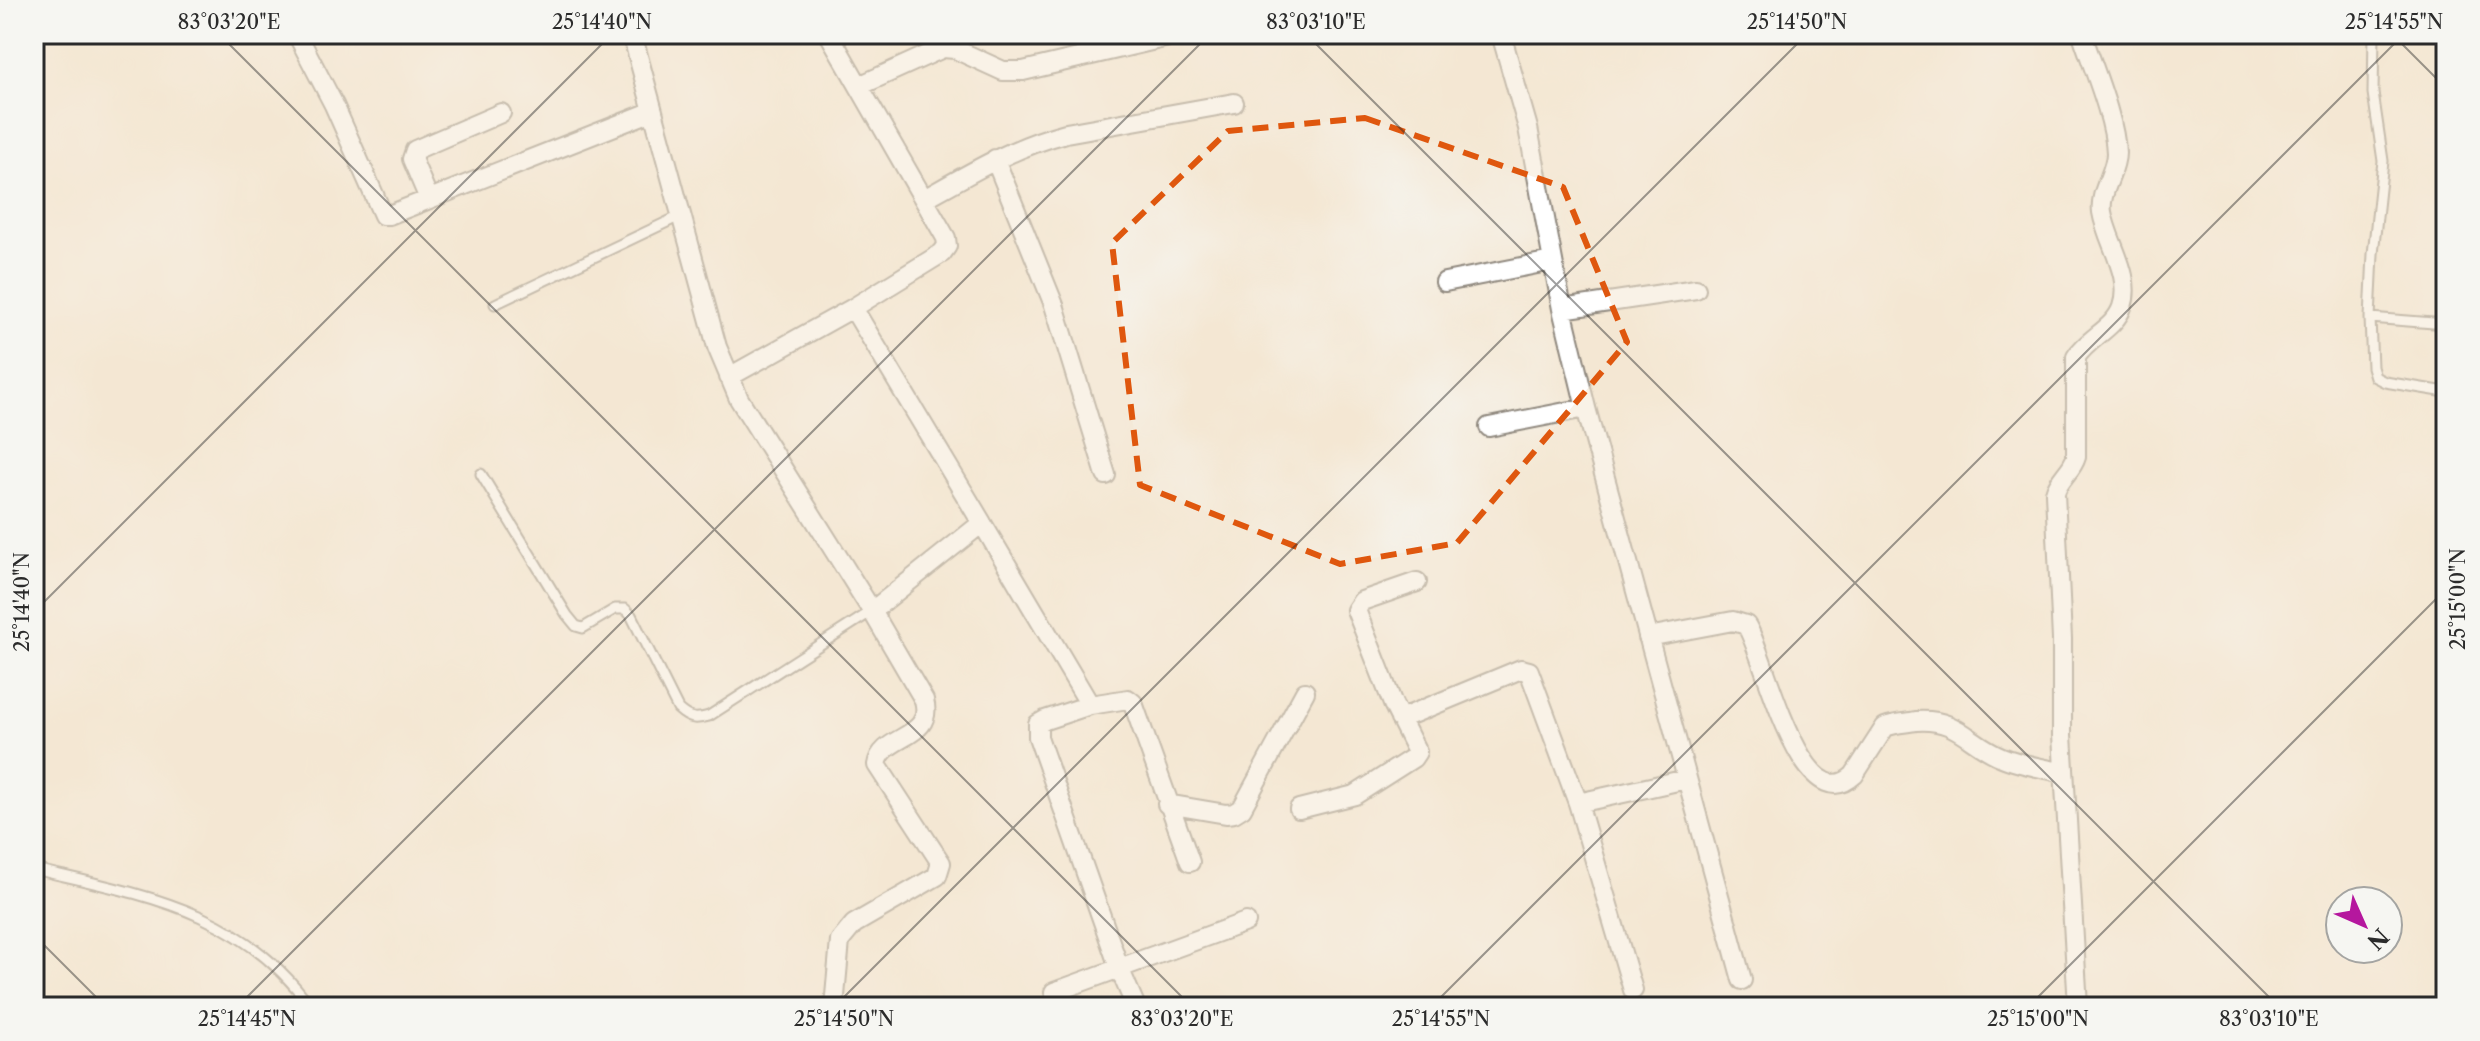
<svg xmlns="http://www.w3.org/2000/svg" width="2480" height="1041" font-family="'Libre Caslon Text',serif">
<style>
.lines{fill:none;stroke-linecap:round;stroke-linejoin:round}
.service-casing{stroke:#90897f;stroke-width:13}
.minor-casing{stroke:#90897f;stroke-width:22}
.service{stroke:#fff;stroke-width:9}
.minor{stroke:#fff;stroke-width:18}
.marked{fill:none;stroke:#df570e;stroke-width:6;stroke-dasharray:16 10;stroke-linejoin:round}
.ticks{fill:none;stroke:#2b2b2b;stroke-width:2;stroke-opacity:0.45}
.neatline{fill:none;stroke:#2b2b2b;stroke-width:3}
.ticks-label{font-size:20px;text-anchor:middle;fill:#2b2b2b}
</style>
<rect width="100%" height="100%" fill="#f6f6f2"/>
<filter id="ink" filterUnits="userSpaceOnUse"><feTurbulence type="fractalNoise" baseFrequency=".0125" numOctaves="2"/><feDisplacementMap in="SourceGraphic" scale="16" xChannelSelector="R" yChannelSelector="G"/><feConvolveMatrix kernelMatrix="1 2 1 2 8 2 1 2 1" color-interpolation-filters="sRGB"/></filter>
<filter id="wash" filterUnits="userSpaceOnUse"><feTurbulence type="fractalNoise" baseFrequency=".006" numOctaves="4" result="noise"/><feDisplacementMap in="SourceGraphic" scale="32" xChannelSelector="R" yChannelSelector="G"/><feGaussianBlur stdDeviation="1.8" result="paint"/><feColorMatrix in="noise" values="0 0 0 0 0 0 0 0 0 0 0 0 0 0 0 0 0 1.4 0 .05"/><feComposite in="paint" operator="in"/></filter>
<g filter="url(#wash)">
<rect width="100%" height="100%" fill="#f4e7d3"/>
</g>
<g filter="url(#ink)">
<g class="lines">
<defs>
<path id="service" d="M2374,34L2373,93L2383,161L2373,254L2370,318L2372,367L2375,377L2385,382L2446,392
M495,304L682,215
M2370,318L2446,324
M481,474L567,615L576,626L583,628L615,609H625L631,615L678,709C689,719 695,720 709,716L872,611
M34,869C143,895 241,909 311,1007"/>
<path id="minor" d="M297,34L334,105L383,215H389L653,111
M632,34L717,347L739,399L872,611L982,523L1090,705L1045,720L1038,724V737L1120,970L1136,1007
M829,34L946,238L947,246L942,253L853,308
M1501,34L1528,128L1562,309L1586,408L1742,980
M859,86L943,48L955,49L1003,71H1023L1181,34
M995,159L1054,305L1106,475
M429,199L412,159L415,150L501,113
M924,199C972,172 1013,147 1066,133L1234,103
M1445,282L1552,261
M1562,309L1696,289
M729,377L853,308L982,523
M1489,427L1586,408
M1648,637L1733,621L1746,625C1764,649 1800,825 1854,775L1885,727C1895,723 1906,723 1916,721C1959,718 1967,743 2002,757C2021,765 2044,768 2064,773
M1090,705L1128,699L1133,703L1190,862
M1400,719L1521,669L1529,671L1578,803L1633,990
M1578,803L1687,779
M1167,804L1226,814L1234,813L1242,808L1305,692
M1299,809L1355,795L1413,758L1417,752L1393,704L1356,610L1362,601L1417,582
M1054,992L1246,922
M834,1007L840,941L854,924L937,876L941,863L877,765C881,734 935,740 924,700L872,611
M2078,1007L2062,735V639L2055,493C2058,479 2072,471 2076,457V357C2088,338 2115,328 2122,307C2133,275 2107,243 2102,212C2099,191 2116,173 2116,153C2115,119 2093,68 2082,34"/>
</defs>
<use href="#service" class="service-casing"/>
<use href="#minor" class="minor-casing"/>
<use href="#service" class="service"/>
<use href="#minor" class="minor"/>
</g>
</g>
<path d="M0 0H2480V1041H0ZM1365,118L1563,187L1627,342L1457,543L1340,564L1140,485L1112,243L1228,131Z" fill="#f4e7d3" fill-opacity=".55" fill-rule="evenodd"/>
<path class="marked" d="M1365,118L1563,187L1627,342L1457,543L1340,564L1140,485L1112,243L1228,131Z"/>
<path class="ticks" d="M219,34L1192,1007M1306,34L2279,1007M2392,34L2446,88M34,612L612,34M34,935L106,1007M237,1007L1210,34M834,1007L1807,34M1431,1007L2404,34M2028,1007L2446,589"/>
<rect width="2480" height="1041" fill="none" stroke="#f6f6f2" stroke-width="88"/>
<g transform="translate(2364 925) rotate(135)"><circle r="38" fill="#f6f6f2" stroke="#a5a5a2" stroke-width="2"/>
<path d="M0-6L14 30L0 20L-14 30Z" fill="#b5179e"/>
<text y="-12" font-size="22" font-weight="bold" text-anchor="middle" fill="#2b2b2b">N</text>
</g>
<rect x="44" y="44" width="2392" height="953" class="neatline"/>
<g class="ticks-label">
<text x="229" y="29">83°03'20"E</text>
<text x="602" y="29">25°14'40"N</text>
<text x="1316" y="29">83°03'10"E</text>
<text x="1797" y="29">25°14'50"N</text>
<text x="2394" y="29">25°14'55"N</text>
<text transform="translate(2458 599) rotate(-90)" y="7">25°15'00"N</text>
<text transform="translate(22 602) rotate(-90)" y="7">25°14'40"N</text>
<text x="247" y="1026">25°14'45"N</text>
<text x="844" y="1026">25°14'50"N</text>
<text x="1182" y="1026">83°03'20"E</text>
<text x="1441" y="1026">25°14'55"N</text>
<text x="2038" y="1026">25°15'00"N</text>
<text x="2269" y="1026">83°03'10"E</text>
</g>
</svg>
